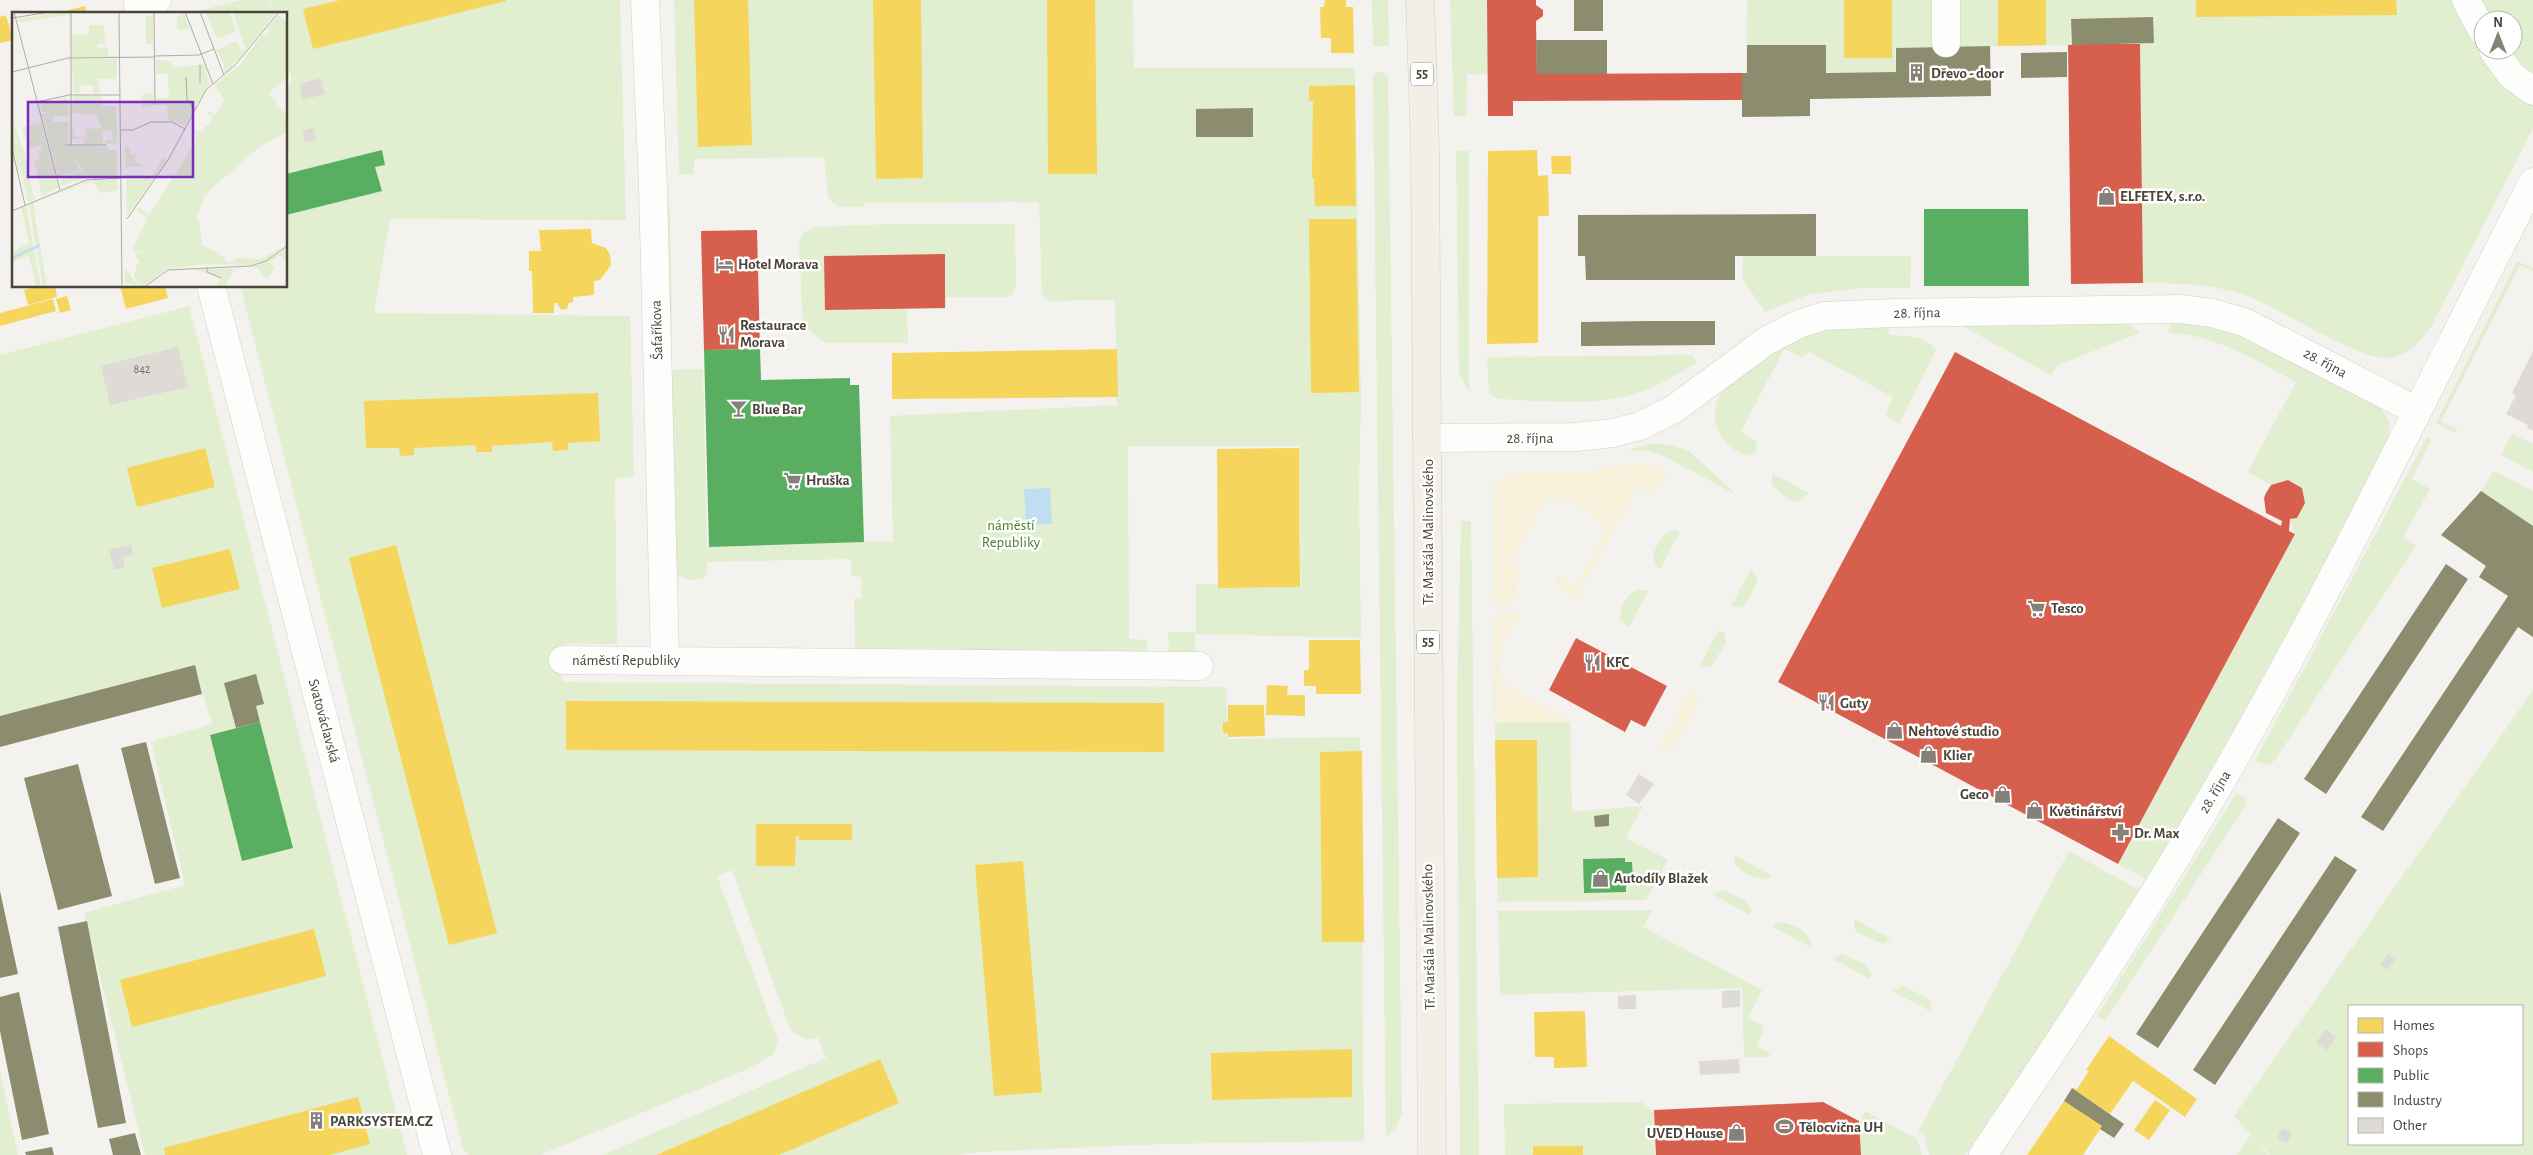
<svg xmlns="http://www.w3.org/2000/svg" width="2533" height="1155" font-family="'Alegreya Sans',sans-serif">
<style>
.green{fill:#e1eecf;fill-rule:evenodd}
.sand{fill:#f7f0da}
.water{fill:#c0ddf1}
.homes{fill:#f6d55c}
.shops{fill:#d6604d}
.public{fill:#5aae61}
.industry{fill:#8c8c6e}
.building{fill:#dedbd6}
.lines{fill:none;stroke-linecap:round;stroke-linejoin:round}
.minor-casing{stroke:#d2d0cb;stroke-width:29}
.primary-casing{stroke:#d6cebb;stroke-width:29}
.minor{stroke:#fdfdfc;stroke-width:28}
.primary{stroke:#f2efe6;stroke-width:28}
.labels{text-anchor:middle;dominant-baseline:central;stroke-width:5;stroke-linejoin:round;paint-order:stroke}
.number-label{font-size:12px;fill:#706a61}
.shield{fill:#fff;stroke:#817c74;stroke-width:1}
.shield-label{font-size:14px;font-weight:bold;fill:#4b4439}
.poi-label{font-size:15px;font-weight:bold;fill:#4b4439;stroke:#fff;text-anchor:start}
.street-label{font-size:15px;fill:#4b4439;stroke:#fff}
.park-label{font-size:15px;fill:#4a7f2a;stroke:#fff}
.inset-river{fill:none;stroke:#c0ddf1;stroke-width:2.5}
.inset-road{fill:none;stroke:#b0aca6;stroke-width:1}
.view{fill:#7b2cbf;fill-opacity:0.15;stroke:#7b2cbf;stroke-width:2.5}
.inset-edge{fill:none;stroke:#4b4439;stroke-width:2.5}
</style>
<rect width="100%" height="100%" fill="#f4f2ee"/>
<path class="green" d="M241,0H268L272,14H187Z
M269,0H620L626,220L390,219L374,313L630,316L634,477L615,478L617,644H562V682L1226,687L1228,739L1360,737L1364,1139L1361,1141L1164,1144L978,1152L959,1155H603L826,1058L818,1038L805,1039L791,1031L732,870L717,876L778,1040L774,1054L750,1068L540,1155H469L463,1149L240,286H286V159L290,158C284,134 281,102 292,80L286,60V14H273Z
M674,0H1133L1134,68H1355L1361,403L1359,490L1361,638L1195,634V657L1169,655L1168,632H1196V584L1301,586L1299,446H1128L1129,639L1147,640V654L931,657V648L855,649L854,599L862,597L861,577L851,576V559L707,562V574L702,579L691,580L678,576L670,566L666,370L703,369L707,547L893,541L890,416L1117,405L1115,300L1048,301L1042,295L1039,202L864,203L863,207H837L828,197L824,157L694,159V174H679Z
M1372,0H1388L1389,46H1373Z
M1450,0H1535V75L1467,74L1466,117L1454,116Z
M1747,0H1933L1934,47L1895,48L1896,72L1746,73Z
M1958,0H2533V129L2432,325C2420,342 2410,355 2388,358C2360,361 2278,307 2245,295C2212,284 2177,283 2143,283L2140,44L1958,47ZM2483,20H2513V50H2483Z
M1381,71L1388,75L1402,1113L1396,1127L1386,1138L1373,75Z
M1456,151H1469V392L1459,373Z
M670,205L672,334L666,335L662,213Z
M891,224H1015L1016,288L1013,294L1004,297H946V309H907L908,343H825L803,325L799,245L803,233L815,227Z
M1743,256H1911L1910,288H1862L1810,294L1765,312L1742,278Z
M2517,261L2533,268V271L2520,265L2441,421L2457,430V434L2436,423Z
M189,306L407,1155H145L84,913L185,885L151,742L212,724L195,667L0,716V355Z
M2108,323C2118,324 2135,323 2139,333L2056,366L2051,375L1964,327L1967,325Z
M2171,323C2233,317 2324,377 2379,407C2389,416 2391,425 2388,438C2313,588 2233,736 2146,879L2118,864L2295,534L2290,519L2297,518L2302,488L2288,480L2271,485L2248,472L2296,382C2257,361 2215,334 2168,333Z
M1888,326L1889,335C1905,336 1925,335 1936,350L1899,424L1886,415L1893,397L1809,352L1802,357L1784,349L1741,432L1757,442L1756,452L1748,456C1736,452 1728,446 1721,435C1714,424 1712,407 1720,395C1729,380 1777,348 1794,340C1824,326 1856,327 1888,326Z
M1693,355L1696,363C1681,373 1663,383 1646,390C1600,408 1547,401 1500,399L1489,394L1487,357Z
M2512,434L2533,444V472L2501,455Z
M2427,437L2432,439L2412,479L2430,489L2403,538L2416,546L2275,760L2268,765L2255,761Z
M1654,443L1671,445L1688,450L1737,495L1661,455L1647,451L1628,450Z
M2494,471L2533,491V526L2481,491Z
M1772,473L1809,493L1799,502L1789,500L1772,485Z
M1461,521H1471L1479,1155H1460L1457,704Z
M1674,530L1680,532L1660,569C1647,557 1657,546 1664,534Z
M1751,569L1758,580L1746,604L1740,608L1731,606Z
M1637,590H1649L1628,628L1620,620C1619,610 1627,593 1637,590Z
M1719,630L1724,633L1726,642L1712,666L1699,667Z
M1494,675L1549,722H1570L1572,812L1643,806L1626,838L1668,860L1646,900L1498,902Z
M2533,690V1155H2270L2234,1116ZM2349,1006H2522V1144H2349Z
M2236,794L2246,798V805L2105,1021L2097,1016Z
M2069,851L2139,890L2019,1077L1965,1155H1929L1924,1135L1918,1132Z
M1735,855L1772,876C1761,884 1740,873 1734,862Z
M1724,890L1746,901L1751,909L1750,915L1714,895L1716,892Z
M1653,910L1643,927L1762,990L1748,1018L1762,1025L1763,1031L1757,1046L1770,1054L1769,1057H1744L1742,988L1500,995L1498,911Z
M1854,919L1891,939L1883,944L1858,933L1854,928Z
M1777,923C1790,921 1804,930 1811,940L1810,947L1773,927Z
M1842,954L1865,964L1871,973L1870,979L1833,959Z
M1902,986L1926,997L1931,1004L1930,1011L1892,991Z
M0,1071L18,1155H0Z
M1641,1102L1654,1113L1858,1126L1865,1111L1917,1139L1922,1155H1505L1504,1104Z
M2251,1134V1135L2268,1155H2237Z"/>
<path class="sand" d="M1633,463L1655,466L1668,472L1656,493H1648L1637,487L1576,599L1560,590L1555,581L1558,575L1576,585L1607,526L1590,517V512L1569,500L1566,503L1549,494L1511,563L1520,569L1514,601L1510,604L1493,605V483L1516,472H1588Z
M1493,614H1521C1507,639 1487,659 1508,686L1570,722L1495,723Z
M1689,690L1698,698V702L1671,753L1659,749Z"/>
<path class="water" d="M1050,488L1052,524L1026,525L1024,489Z"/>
<path class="homes" d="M340,0H506V1L313,49L303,9Z
M694,0H748L752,145L698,147Z
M873,0H921L923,178L876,179Z
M1047,0H1095L1097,174H1048Z
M1325,0H1346V7H1353L1354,53H1331V38H1321L1320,7H1324Z
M1844,0H1892V58H1844Z
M1998,0H2046V45L1998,46Z
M2196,0H2396L2397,15L2196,17Z
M85,6L87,14H58V13Z
M6,15L13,40L0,43V17Z
M1355,85L1356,206H1315L1314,178H1312L1313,101H1309V86Z
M1537,150L1538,176L1548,175L1549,216H1538V343L1487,344L1488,151Z
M1551,156H1571V174H1552Z
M1309,219H1356L1359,392L1311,393Z
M591,229L592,243L606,248L610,255L611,265L600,280L594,281V295L573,297V302L569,303L567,309L561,310L557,303H554V313H533L532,271H529V251H541L539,230Z
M38,286H55L57,297L28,305L24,290Z
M120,286H165L168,298L126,309Z
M67,296L71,310L60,313L56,299Z
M53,299L56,311L0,326V313Z
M1117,349L1118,397L892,399V353Z
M598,393L600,441L568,443V450L553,451L552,442L492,446V452H477L475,445L414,448V455L400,456L399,448H366L364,401Z
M205,448L215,487L137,507L127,468Z
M1299,448L1300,587L1218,588L1217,449Z
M396,545L497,933L449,945L349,558Z
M230,549L240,589L162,608L152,568Z
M1309,640H1360L1361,694H1316V686H1304V670H1309Z
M1267,685L1288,686L1287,695H1305V716L1266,715Z
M566,701L1164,703V752L566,750Z
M1228,705H1264L1265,736L1228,737V733H1223V722H1228Z
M1495,740H1537L1538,877L1497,878Z
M1362,751L1364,942H1322L1320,752Z
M756,824H852V840H799V836H796L795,866H756Z
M1023,861L1042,1092L994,1096L975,865Z
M314,929L326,976L132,1027L120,980Z
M1585,1011L1587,1067L1554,1068V1057H1535L1534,1012Z
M2109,1036L2197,1099L2185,1117L2133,1081L2110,1114L2072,1088L2077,1089L2089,1071L2086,1070Z
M1352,1049V1097L1212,1100L1211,1053Z
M880,1059L899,1103L779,1155H656Z
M358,1097L370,1144L330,1155H165L164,1148Z
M2155,1100L2170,1110L2149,1140L2134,1130Z
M2064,1101L2102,1126L2083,1155H2027Z
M1533,1146H1583V1155H1533Z"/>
<path class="shops" d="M1487,0H1536V5L1543,10V16L1536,21L1537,74L1742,73V100L1513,101V116H1488Z
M2085,44H2140L2143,283L2071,284L2068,45Z
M757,230L760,349L704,350L701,231Z
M945,254V308L825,310L824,256Z
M1955,352L2281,526L2282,521L2266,513L2264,498L2266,493L2271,485L2288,480L2302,488L2305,503L2297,518L2290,519L2289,531L2295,534L2118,864L1778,682Z
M1576,638L1667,686L1645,727L1631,720L1625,732L1549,690Z
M1823,1102L1859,1121L1861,1155H1656L1654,1110Z"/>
<path class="public" d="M382,150L385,165L375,167L382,191L286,215V174Z
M1924,209H2028L2029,286H1924Z
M760,349L761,380L850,378V385H859L864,542L709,547L704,350Z
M260,722L293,848L242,861L210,735Z
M1625,858V862H1632L1633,883H1626V892L1584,893L1583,859Z"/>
<path class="industry" d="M1574,0H1603V31H1574Z
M2153,17L2154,43L2072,45L2071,19Z
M1536,40H1607V74H1537Z
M1747,45H1826V73L1896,72V48L1990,46L1991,96L1810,99V116L1742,117V73H1747Z
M2067,52V77L2021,78V53Z
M1253,108V137H1196V109Z
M1816,214V256H1735V280H1586L1585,256H1578V215Z
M1650,321H1715V345L1581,346V322Z
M2481,491L2533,526V637L2518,627L2383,831L2361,817L2508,596L2479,577L2486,566L2441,535Z
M2446,564L2468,579L2326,794L2304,779Z
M195,665L202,694L0,747V716Z
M256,674L264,704L256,706L260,722L236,728L224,683Z
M146,742L180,878L155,884L121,748Z
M78,764L112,896L58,910L24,778Z
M1609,814V826L1595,827L1594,816Z
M2278,818L2300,833L2158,1048L2136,1034Z
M2335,856L2357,870L2215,1085L2193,1070Z
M0,891L18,974L0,978Z
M87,921L126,1123L98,1128L58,927Z
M19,992L49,1134L22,1140L0,1031V997Z
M2072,1088L2124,1124L2114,1138L2100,1129L2102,1126L2090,1118L2064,1101Z
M135,1133L141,1155H113L109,1139Z
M52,1147L54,1155H26L25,1152Z"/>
<path class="building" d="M321,78L325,94L303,100L299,84Z
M313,128L316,140L305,142L302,131Z
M178,347L188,387L110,405L101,366Z
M2533,351V431L2527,428L2528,425L2506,414L2516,395L2512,393Z
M131,545L133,555L123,557L125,567L114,570L109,550Z
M1639,774L1654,784L1639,804L1626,795Z
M2388,954L2395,959L2388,970L2380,965Z
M1740,990V1007L1722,1008V991Z
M1636,995V1009H1618V996Z
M2325,1029L2336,1037L2327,1050L2316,1043Z
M1739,1059L1740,1073L1700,1075L1699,1061Z
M2282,1128L2292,1133L2287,1143L2277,1138Z"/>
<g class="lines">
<defs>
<path id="minor" d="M645,0L653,187L665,660
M1946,0V43
M2466,0L2483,32
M138,5L157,0
M2493,50L2511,75L2533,91
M211,286L437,1155
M1427,438L1576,437L1613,433L1640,426L1674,409L1766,341L1799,324L1824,316L1893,313L2181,309L2212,313L2244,322L2417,411
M563,660L1199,666
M1983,1155C2069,1028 2154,899 2230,766C2339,576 2433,377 2533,182"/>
<path id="primary" d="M1420,0L1425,148L1432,1155"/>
</defs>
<use href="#minor" class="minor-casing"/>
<use href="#primary" class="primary-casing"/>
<use href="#minor" class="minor"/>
<use href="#primary" class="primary"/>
</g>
<defs>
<symbol id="building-bare" viewBox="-9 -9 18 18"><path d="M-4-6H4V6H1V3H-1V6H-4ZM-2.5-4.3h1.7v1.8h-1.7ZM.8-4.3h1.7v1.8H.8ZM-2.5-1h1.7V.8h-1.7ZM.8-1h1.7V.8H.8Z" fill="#868178" stroke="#fff" stroke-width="2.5" paint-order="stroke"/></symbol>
<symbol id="shop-bare" viewBox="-9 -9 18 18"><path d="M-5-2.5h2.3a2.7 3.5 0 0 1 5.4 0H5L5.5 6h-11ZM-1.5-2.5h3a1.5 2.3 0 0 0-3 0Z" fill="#868178" stroke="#fff" stroke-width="2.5" paint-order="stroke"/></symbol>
<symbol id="hotel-bare" viewBox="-9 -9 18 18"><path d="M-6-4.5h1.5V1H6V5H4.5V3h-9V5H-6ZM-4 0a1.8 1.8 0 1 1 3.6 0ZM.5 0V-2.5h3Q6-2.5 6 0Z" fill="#868178" stroke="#fff" stroke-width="2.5" paint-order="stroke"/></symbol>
<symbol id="restaurant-bare" viewBox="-9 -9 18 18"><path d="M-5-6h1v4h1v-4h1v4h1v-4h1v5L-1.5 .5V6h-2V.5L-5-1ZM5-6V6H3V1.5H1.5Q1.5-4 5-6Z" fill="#868178" stroke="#fff" stroke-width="2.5" paint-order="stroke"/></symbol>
<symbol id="bar-bare" viewBox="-9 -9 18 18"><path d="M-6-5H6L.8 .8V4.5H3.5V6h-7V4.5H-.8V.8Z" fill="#868178" stroke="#fff" stroke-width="2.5" paint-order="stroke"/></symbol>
<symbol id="supermarket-bare" viewBox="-9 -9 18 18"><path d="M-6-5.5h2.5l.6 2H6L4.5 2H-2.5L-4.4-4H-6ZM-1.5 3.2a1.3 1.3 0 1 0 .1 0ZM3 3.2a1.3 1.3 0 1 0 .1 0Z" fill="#868178" stroke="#fff" stroke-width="2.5" paint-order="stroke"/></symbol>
<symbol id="pharmacy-bare" viewBox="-9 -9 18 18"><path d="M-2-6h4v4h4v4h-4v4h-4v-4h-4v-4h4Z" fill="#868178" stroke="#fff" stroke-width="2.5" paint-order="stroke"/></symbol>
<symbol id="stadium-bare" viewBox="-9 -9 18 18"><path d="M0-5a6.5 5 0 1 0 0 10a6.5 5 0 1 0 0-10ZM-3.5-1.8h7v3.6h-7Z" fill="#868178" stroke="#fff" stroke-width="2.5" paint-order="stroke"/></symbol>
</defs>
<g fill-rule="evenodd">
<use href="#building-bare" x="1904" y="60" width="25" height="25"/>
<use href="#shop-bare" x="2094" y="184" width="25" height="25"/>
<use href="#hotel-bare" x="712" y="252" width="25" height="25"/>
<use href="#restaurant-bare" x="714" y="322" width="25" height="25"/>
<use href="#bar-bare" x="726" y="396" width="25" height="25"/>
<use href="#supermarket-bare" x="780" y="468" width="25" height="25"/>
<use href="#supermarket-bare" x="2024" y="596" width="25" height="25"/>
<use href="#restaurant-bare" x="1580" y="650" width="25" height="25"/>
<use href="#restaurant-bare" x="1814" y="690" width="25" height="25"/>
<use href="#shop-bare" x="1882" y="718" width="25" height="25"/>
<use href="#shop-bare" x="1916" y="742" width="25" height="25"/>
<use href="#shop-bare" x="1990" y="782" width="25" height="25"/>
<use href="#shop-bare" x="2022" y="798" width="25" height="25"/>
<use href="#pharmacy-bare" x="2108" y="820" width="25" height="25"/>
<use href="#shop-bare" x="1588" y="866" width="25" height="25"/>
<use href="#building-bare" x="304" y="1108" width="25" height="25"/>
<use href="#stadium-bare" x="1772" y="1114" width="25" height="25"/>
<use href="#shop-bare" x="1724" y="1120" width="25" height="25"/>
</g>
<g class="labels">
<g class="number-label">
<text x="142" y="369">842</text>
</g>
<g class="shield">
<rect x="1411" y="62.5" width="22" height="23" rx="4"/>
<rect x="1417" y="630.5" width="22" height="23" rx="4"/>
</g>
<g class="shield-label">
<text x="1422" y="74">55</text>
<text x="1428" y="642">55</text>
</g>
<g class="poi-label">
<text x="1931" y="73">Dřevo - door</text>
<text x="2120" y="196">ELFETEX, s.r.o.</text>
<text x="738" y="264">Hotel Morava</text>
<text x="740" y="325">Restaurace<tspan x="740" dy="17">Morava</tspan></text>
<text x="752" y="409">Blue Bar</text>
<text x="806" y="480">Hruška</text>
<text x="2051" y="608">Tesco</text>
<text x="1606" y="662">KFC</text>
<text x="1840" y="703">Guty</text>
<text x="1908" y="731">Nehtové studio</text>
<text x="1943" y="755">Klier</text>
<text x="1989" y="794" text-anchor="end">Geco</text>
<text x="2049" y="811">Květinářství</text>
<text x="2134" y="833">Dr. Max</text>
<text x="1614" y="878">Autodíly Blažek</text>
<text x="330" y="1121">PARKSYSTEM.CZ</text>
<text x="1799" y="1127">Tělocvična UH</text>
<text x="1723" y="1133" text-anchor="end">UVED House</text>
</g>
<g class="street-label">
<text transform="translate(1917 313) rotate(-1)">28. října</text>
<text transform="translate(657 330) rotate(-92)">Šafaříkova</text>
<text transform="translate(2325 363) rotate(28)">28. října</text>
<text x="1530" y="438">28. října</text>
<text transform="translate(1428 532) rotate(-90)">Tř. Maršála Malinovského</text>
<text x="626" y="660">náměstí Republiky</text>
<text transform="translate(324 721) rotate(75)">Svatováclavská</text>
<text transform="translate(2215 792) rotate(-59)">28. října</text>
<text transform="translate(1429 937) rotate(-91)">Tř. Maršála Malinovského</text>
</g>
<g class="park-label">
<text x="1011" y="525">náměstí<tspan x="1011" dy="17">Republiky</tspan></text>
</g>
</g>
<g transform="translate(12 12)">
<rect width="275" height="275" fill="#f4f2ee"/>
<path d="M48,0H58L57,43V3L6,10V7ZM194,0H217L224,20L205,27ZM221,0H265L234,38ZM172,2L177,17L165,18V5ZM266,3L275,10V65L257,81L275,105V120L249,134L201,175L193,183L184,207L187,209L190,233L208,242L216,251L225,246L249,247L275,233L252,249L238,253L195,252L155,257L129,275L122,265L125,251H129L123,243L131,238L122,241V235L135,206L125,199L127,196L138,202L185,127L178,122L185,124L180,118L189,120L193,117L190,112L195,115L199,109L200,104L192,98L203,103L213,88L202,73L227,54L250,23L257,20L255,17ZM134,4H141V32H134ZM77,13H92L93,32H85V36H96V43L104,45H60V23H77ZM225,29L229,40L232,36L233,40L213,61L211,49L204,38ZM60,46L105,47L106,65L105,49L104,67H85L88,81H81V73H69L68,81H61ZM144,48L159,49L160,56L192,52L198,72L173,113L156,108L155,93H144ZM144,62H156L157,86H144ZM141,62L142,93L130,95V83L141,80ZM61,84H90V94H104L105,131L92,133L94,128H101L100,119H90L91,132H72L71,126L60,127V114L63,125H74V117L89,116L84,103L60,101ZM56,85L57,104H42L41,110H57L56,132L53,134L96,135V138H105V164L73,166L49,174L48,168L70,158L64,147L67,159L46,165L30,102L35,100H30L27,91ZM0,106L13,142L22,186H25L16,191ZM29,110L46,176L27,185L30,183L22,149L28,147L26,138L30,137L29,133L16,137L10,115ZM0,115L4,130L12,174L0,133ZM113,134L118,137L119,143L123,142V150L131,154V159L129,154L114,155ZM151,145L155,148L115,204L114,162L141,164ZM105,167L106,178L89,181L80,169L24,190L75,169ZM22,191L23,205L35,275H31L17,193ZM15,194L18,216L29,275H24L17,243L0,250V240L17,231L9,196ZM275,235V250L268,244L258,250L263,257L254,268L247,257L240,256ZM113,246V256L127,275L113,271ZM181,257H222L213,275L204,274L209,266Z" fill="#e1eecf" fill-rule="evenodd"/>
<path class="inset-river" d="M0,246L28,233"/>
<path class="inset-road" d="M2,0L48,178M59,0V133M107,0L110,275M142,0L143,93M173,0L201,72M188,0L212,63M0,6L38,0M143,44L187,43L202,37M188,53V71M0,60L56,46L143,45M174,65L175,87L183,97M25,90L57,83H108M109,118H121L139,110H160L173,117M53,133H94M0,136L13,193M0,199L74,168L109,166M115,207L156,148L194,78L223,53L267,0M195,255V260L209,266M132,275L156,258L239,254L254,249L275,234"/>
<path class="view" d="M16,90H181V165H16Z"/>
<rect width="275" height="275" class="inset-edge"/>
</g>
<rect x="2348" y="1005" width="175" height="140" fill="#ffffff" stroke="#b7b4b0"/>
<rect x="2358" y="1018" width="25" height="15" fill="#f6d55c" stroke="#b7b4b0"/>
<text x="2393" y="1030" font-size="15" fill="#4b4439">Homes</text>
<rect x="2358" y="1042" width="25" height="15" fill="#d6604d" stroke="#b7b4b0"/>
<text x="2393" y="1055" font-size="15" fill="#4b4439">Shops</text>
<rect x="2358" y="1068" width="25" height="15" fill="#5aae61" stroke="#b7b4b0"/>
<text x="2393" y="1080" font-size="15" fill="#4b4439">Public</text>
<rect x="2358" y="1092" width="25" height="15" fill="#8c8c6e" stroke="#b7b4b0"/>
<text x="2393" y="1105" font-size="15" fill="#4b4439">Industry</text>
<rect x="2358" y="1118" width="25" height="15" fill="#dedbd6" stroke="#b7b4b0"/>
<text x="2393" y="1130" font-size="15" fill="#4b4439">Other</text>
<g transform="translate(2498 35)"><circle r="24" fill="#ffffff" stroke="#b7b4b0"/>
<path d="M0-4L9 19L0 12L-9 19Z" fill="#868178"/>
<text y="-8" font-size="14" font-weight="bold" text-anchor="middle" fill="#4b4439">N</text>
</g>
</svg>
